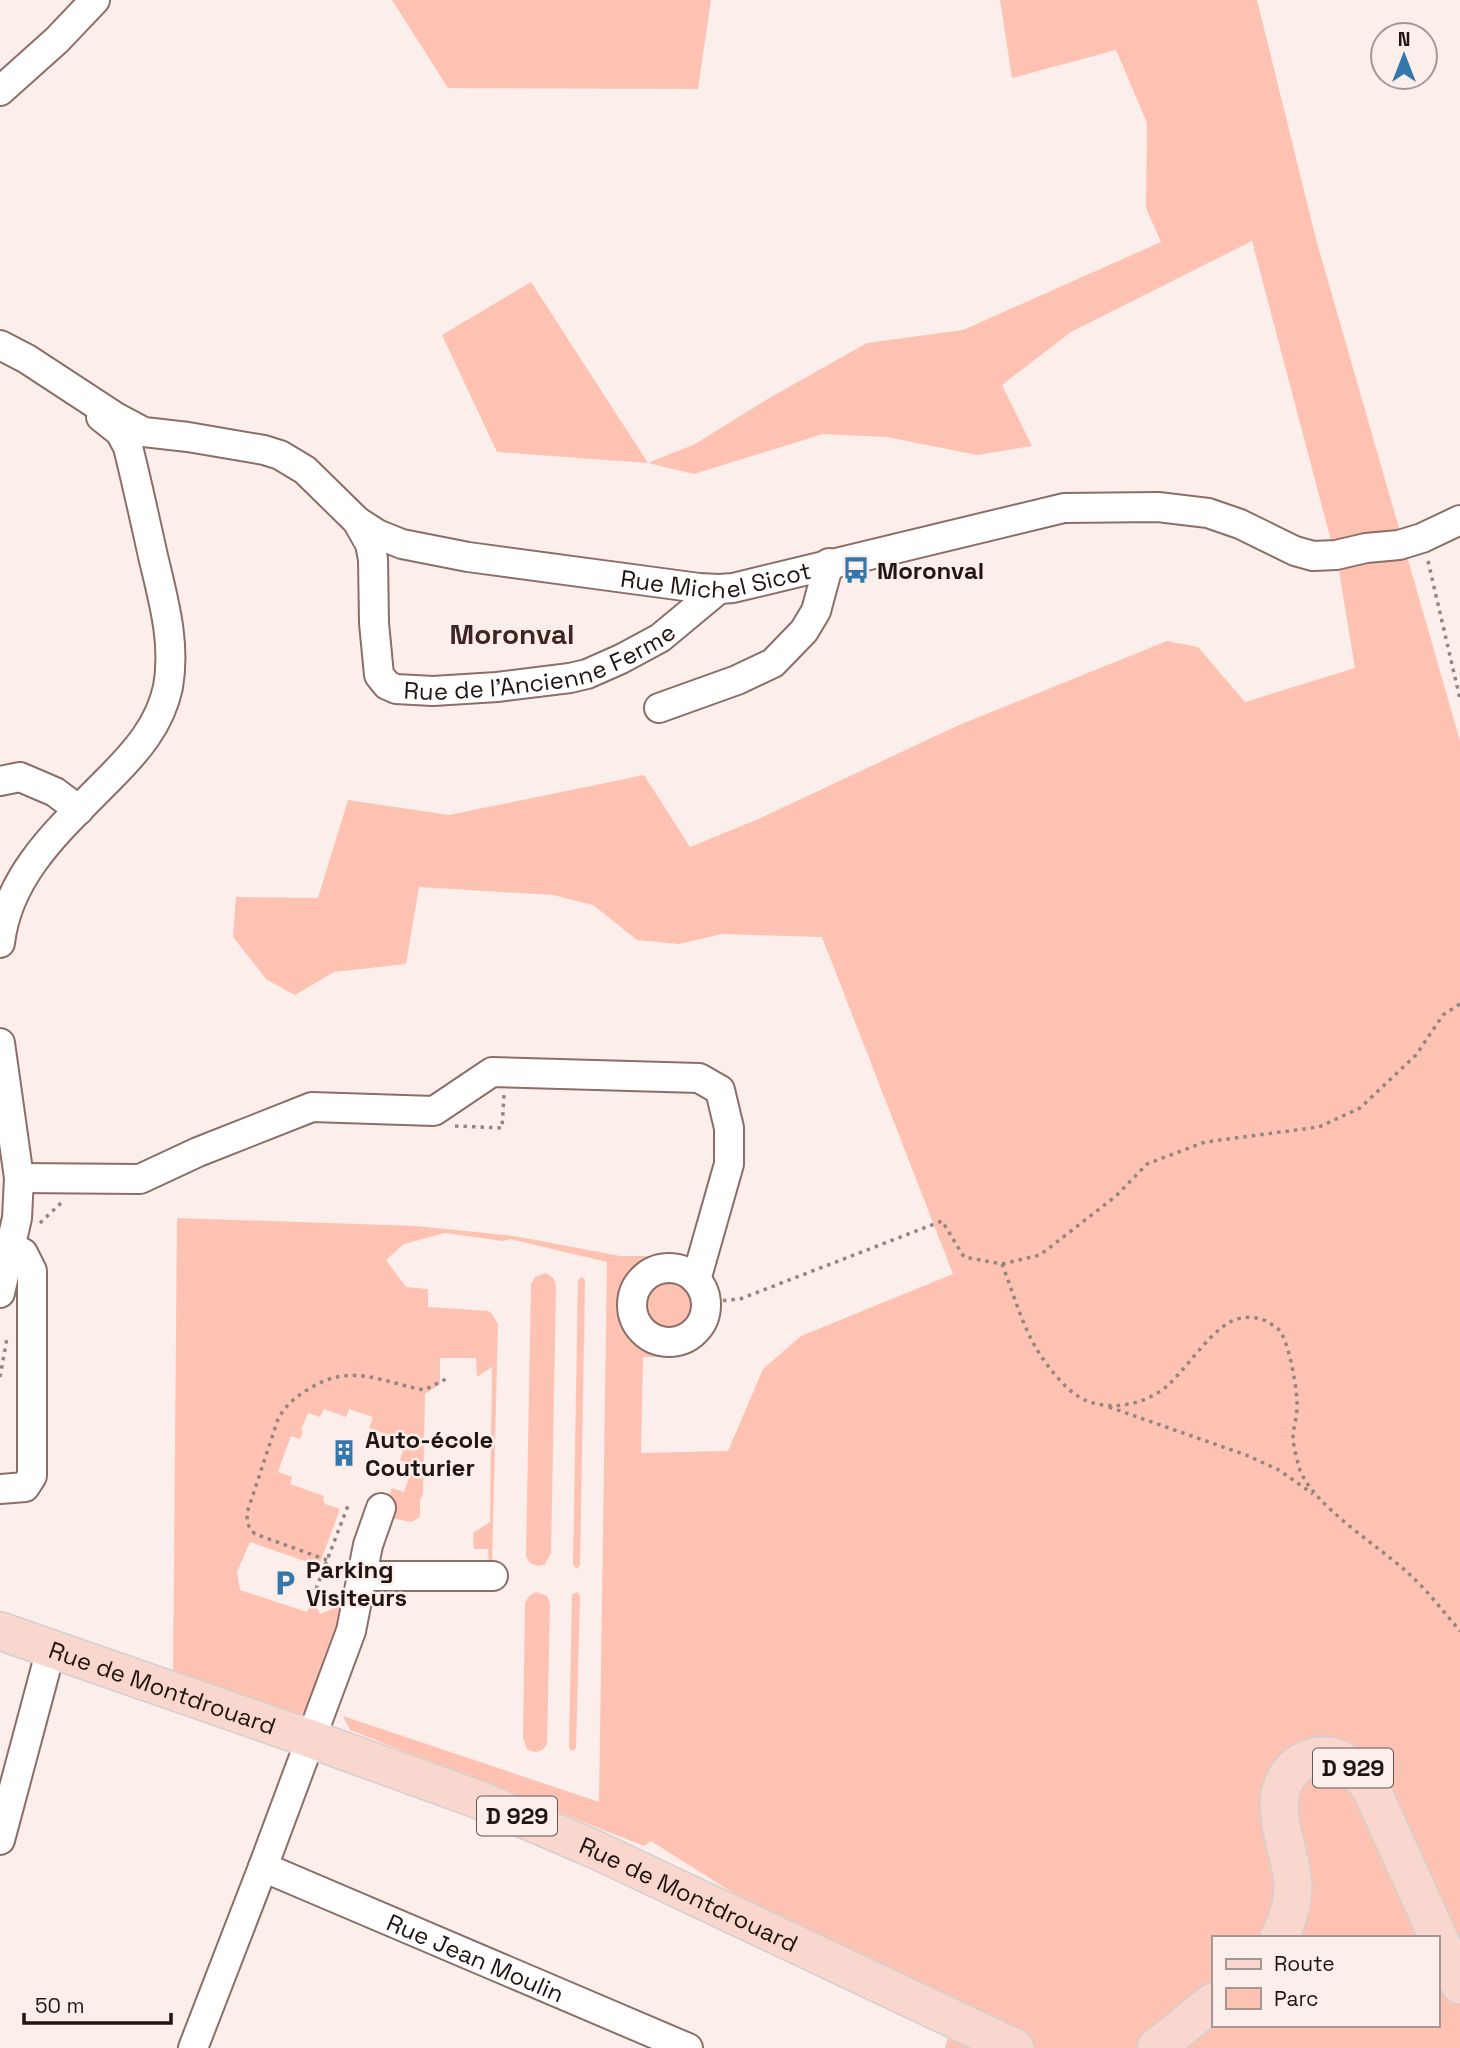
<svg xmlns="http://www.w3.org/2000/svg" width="1460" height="2048" font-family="'Space Grotesk',sans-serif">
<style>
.green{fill:#fec2b2;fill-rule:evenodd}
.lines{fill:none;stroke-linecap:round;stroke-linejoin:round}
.minor-casing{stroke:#8c6e66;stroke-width:32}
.major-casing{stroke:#d2d0cf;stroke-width:40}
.path{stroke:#938682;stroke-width:3.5;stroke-dasharray:3.5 5;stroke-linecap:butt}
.minor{stroke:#fff;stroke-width:28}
.major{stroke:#fad7ce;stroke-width:37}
.labels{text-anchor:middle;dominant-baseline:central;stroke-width:5;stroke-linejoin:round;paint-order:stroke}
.shield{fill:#fceeea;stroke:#625652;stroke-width:2}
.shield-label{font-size:23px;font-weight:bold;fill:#201511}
.poi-label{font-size:24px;font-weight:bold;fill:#201511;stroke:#fceeea;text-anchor:start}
.street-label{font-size:24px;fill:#201511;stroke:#fceeea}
.quarter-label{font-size:28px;font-weight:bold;fill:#3f251f;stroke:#fceeea}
</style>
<rect width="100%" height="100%" fill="#fceeea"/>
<path class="green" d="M392,0H711L698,89L448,88Z
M1000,0H1257L1316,239L1460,741V2048H945L950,2030L651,1841L644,1846L350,1730L343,1716L599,1802L607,1262L510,1239L503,1241L445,1233L404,1244L386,1260L406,1287L428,1289V1307L488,1311L492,1314L498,1324L492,1562L489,1566L488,1549H474L473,1533L490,1522L492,1367L477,1377L476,1358H440V1384L425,1394L423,1494L420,1500V1517L411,1522L392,1518L372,1552L392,1488L404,1492L413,1466L400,1460L405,1445L388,1438L389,1435L369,1428L373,1417L349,1409L346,1417L324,1409L320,1417L308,1413L301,1430L303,1431L300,1439L291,1436L278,1472L292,1477L290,1484L324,1496L323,1500L325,1504L340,1509L319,1566L250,1542L237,1572L240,1590L307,1612L313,1598L320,1614L332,1609L330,1603L332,1601L329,1593V1591L333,1598L335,1597L343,1619L312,1710L305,1714L296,1715L173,1681L177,1218L416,1226L514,1236L620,1256H668V1261C655,1265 642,1268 633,1278C617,1296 624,1332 645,1343C649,1345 656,1346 661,1346V1357H643L641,1453L728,1451L763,1369L801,1336L953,1274L822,937L722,934L679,944L637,940L593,905L553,895L419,887L406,964L334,972L295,995L267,980L233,937L236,897L318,898L348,800L449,815L644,775L690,847L756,820L959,725L1167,641L1198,647L1245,702L1355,668L1339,571L1252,241L1071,332L1002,385L1032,446L977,455L887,437L823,434L694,474L648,463L497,452L442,335L531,282L648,463L695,444L771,397L867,343L963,330L1161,242L1146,208L1147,123L1116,50L1012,78ZM1213,1938H1437V2025H1213Z
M546,1273L553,1278L556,1285L551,1553L545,1564C537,1568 529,1565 526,1556L531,1284L535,1277Z
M582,1277L585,1280L580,1565L577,1569L573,1565L578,1280Z
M643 1304a26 26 0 1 1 52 0a26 26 0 1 1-52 0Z
M536,1592L547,1596L550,1604L547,1744C543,1752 535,1754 527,1749L523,1738L525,1603L529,1596Z
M577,1592L580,1595L576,1748L573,1751L569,1748L572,1595Z"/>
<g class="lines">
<defs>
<g id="minor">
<path d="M0,91L57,40L95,0"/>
<path id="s1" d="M0,345L27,359L114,416L144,432L188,437L264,450L280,455L305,470L357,521L377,534L402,544L468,557L699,588L719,589L733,588L1064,508L1158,507L1208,513L1240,524L1295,551L1313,556L1336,555L1366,548L1399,545L1422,538L1460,520"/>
<path id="s2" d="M357,521L370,544L373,559L374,623L379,675L387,685L396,689L433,691L497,687L570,678L587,674L621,659L660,638L719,589"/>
<path d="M659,708L737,680L773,663L804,631L816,611L829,563"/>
<path d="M0,781L20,777L55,792L79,810"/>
<path d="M0,943C8,873 62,827 109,779C136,752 160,725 168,687C176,642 163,599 153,556C145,520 137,483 128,447L120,432L101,417"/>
<path d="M0,1043L19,1178L17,1218L0,1293"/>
<path d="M19,1178L140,1179L198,1152L312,1107L434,1111L492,1072L699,1078L720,1090L729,1128V1164L696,1280"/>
<circle cx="669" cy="1305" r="37"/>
<path d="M0,1489L25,1487L32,1476V1271L23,1253L10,1247"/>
<path d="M362,1576H493"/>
<path d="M0,1840L51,1649"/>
<path id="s3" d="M263,1867L688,2048"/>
<path d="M193,2048L263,1867L351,1631L368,1545L381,1508"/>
</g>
<g id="major">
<path id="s4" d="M0,1631L311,1739L482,1801L594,1849L1015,2048"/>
<path d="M1279,1938C1287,1922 1293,1904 1293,1886C1292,1849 1263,1802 1292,1770C1299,1762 1310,1757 1321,1756C1343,1754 1361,1774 1372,1791L1460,1985"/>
<path d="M1156,2048L1213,2002"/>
</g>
</defs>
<use href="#minor" class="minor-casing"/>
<use href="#major" class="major-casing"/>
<path class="path" d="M1428,561L1460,699
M455,1126L502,1128L504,1095
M40,1223L62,1202
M1002,1264C1013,1292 1021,1322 1036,1348C1046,1365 1068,1394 1087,1401C1113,1411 1146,1404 1167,1386C1187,1368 1208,1334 1230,1322C1243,1315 1260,1316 1271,1324C1274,1326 1277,1327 1279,1330C1289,1341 1298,1392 1297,1407C1297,1418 1293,1428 1293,1439C1294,1449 1297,1460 1300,1470C1314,1506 1377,1545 1407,1572C1427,1590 1443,1611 1460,1631
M706,1302L740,1299L942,1221L964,1257L1002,1264L1040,1255L1116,1196L1147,1164L1205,1142L1319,1127L1360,1108L1416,1055L1443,1015L1460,1004
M0,1377L7,1338
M1109,1407L1246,1455L1279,1470L1313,1494
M327,1560L255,1534C247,1527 246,1519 248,1510L278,1419C285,1406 296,1396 309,1389C351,1362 381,1382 424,1390L448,1378
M316,1589L349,1503"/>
<use href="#minor" class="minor"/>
<use href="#major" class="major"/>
</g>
<defs>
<symbol id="bus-bare" viewBox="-9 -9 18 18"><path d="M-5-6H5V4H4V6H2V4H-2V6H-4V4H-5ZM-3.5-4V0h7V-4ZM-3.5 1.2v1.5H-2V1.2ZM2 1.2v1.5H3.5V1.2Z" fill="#3377ac" stroke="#fceeea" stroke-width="2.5" paint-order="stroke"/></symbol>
<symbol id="building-bare" viewBox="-9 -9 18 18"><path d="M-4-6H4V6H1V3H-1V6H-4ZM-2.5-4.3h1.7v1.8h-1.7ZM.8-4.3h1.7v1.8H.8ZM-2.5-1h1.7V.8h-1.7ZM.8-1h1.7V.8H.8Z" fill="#3377ac" stroke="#fceeea" stroke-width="2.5" paint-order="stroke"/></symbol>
<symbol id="parking-bare" viewBox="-9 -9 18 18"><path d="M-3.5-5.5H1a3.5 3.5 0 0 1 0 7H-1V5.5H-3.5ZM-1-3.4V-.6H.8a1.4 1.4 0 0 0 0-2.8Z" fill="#3377ac" stroke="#fceeea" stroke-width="2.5" paint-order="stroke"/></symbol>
</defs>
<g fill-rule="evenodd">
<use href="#bus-bare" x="837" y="551" width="38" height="38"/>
<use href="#building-bare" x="325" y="1434" width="38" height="38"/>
<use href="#parking-bare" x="266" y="1564" width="38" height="38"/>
</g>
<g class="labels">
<g class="shield">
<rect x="1313" y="1748.5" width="80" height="39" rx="5"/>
<rect x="477" y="1796.5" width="80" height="39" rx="5"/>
</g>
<g class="shield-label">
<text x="1353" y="1768">D 929</text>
<text x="517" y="1816">D 929</text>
</g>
<g class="poi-label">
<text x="877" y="570">Moronval</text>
<text x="365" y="1439">Auto-école<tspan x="365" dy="28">Couturier</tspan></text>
<text x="306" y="1569">Parking<tspan x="306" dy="28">Visiteurs</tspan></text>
</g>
<g class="street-label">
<text stroke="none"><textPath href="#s1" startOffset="777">Rue Michel Sicot</textPath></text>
<text stroke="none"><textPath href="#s2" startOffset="329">Rue de l'Ancienne Ferme</textPath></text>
<text stroke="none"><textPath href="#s4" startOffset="172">Rue de Montdrouard</textPath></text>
<text stroke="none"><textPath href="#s4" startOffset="738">Rue de Montdrouard</textPath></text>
<text stroke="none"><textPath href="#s3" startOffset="231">Rue Jean Moulin</textPath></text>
</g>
<g class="quarter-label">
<text x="512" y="634">Moronval</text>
</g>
</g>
<rect x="1212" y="1936" width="228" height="91" fill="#fceeea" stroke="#a49793" stroke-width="2"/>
<rect x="1226" y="1959" width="35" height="10" fill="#fad7ce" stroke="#a49793" stroke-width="2"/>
<text x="1274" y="1971" font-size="21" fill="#201511">Route</text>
<rect x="1226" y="1988" width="35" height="21" fill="#fec2b2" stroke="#a49793" stroke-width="2"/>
<text x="1274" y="2006" font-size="21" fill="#201511">Parc</text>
<g transform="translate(1404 56)"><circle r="33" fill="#fceeea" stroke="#a49793" stroke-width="2"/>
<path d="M0-5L12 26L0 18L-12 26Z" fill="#3377ac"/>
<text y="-10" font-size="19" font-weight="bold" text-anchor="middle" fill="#201511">N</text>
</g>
<path d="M24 2013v10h147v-10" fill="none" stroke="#201511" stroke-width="3.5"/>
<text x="35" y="2013" font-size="21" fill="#201511" stroke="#fceeea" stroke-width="5" paint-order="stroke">50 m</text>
</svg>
